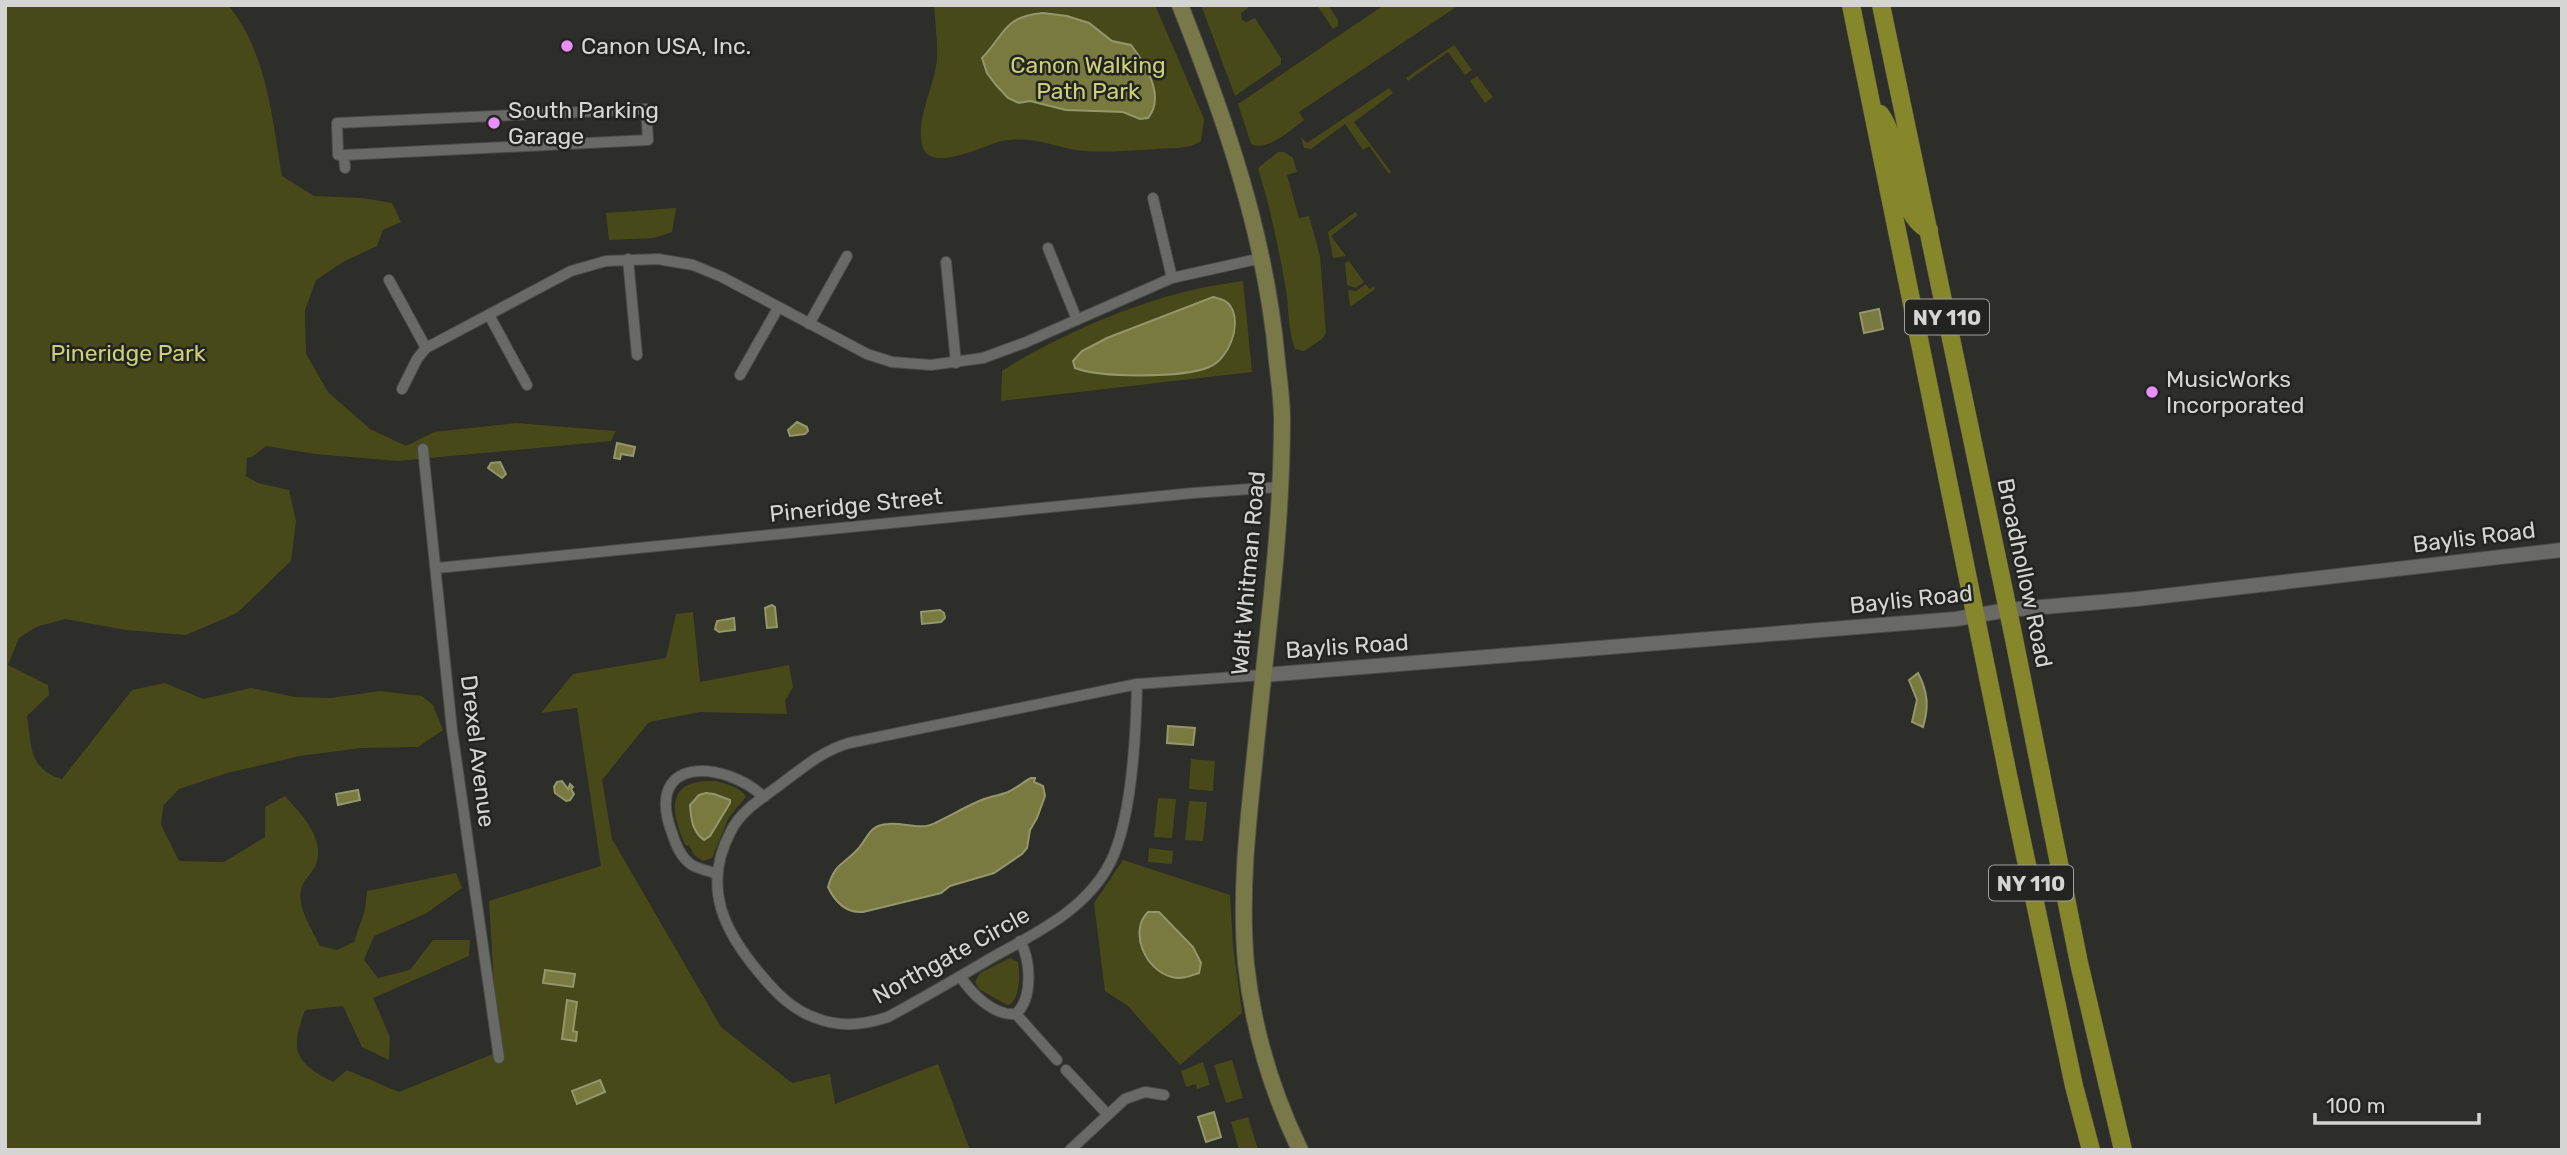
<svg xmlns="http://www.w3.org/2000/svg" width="2567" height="1155" font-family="Rubik,sans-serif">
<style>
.green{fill:#484918;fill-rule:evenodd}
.water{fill:#787a3f;stroke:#94966c;stroke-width:2}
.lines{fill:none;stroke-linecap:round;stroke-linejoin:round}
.minor-casing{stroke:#4b4b49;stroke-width:12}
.tertiary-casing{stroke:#4b4b49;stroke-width:16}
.secondary-casing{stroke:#4b4b49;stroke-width:18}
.primary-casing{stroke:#4b4b49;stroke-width:19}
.minor{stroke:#696966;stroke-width:10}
.tertiary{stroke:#696966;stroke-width:14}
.secondary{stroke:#787848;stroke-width:16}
.primary{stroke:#86872a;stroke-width:18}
.poi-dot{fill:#ea8dfd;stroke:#232320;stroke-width:2.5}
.labels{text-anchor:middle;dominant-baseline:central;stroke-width:5;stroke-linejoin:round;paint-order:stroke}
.shield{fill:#232320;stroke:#a0a09e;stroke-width:2}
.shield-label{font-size:21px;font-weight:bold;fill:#d5d6d4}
.poi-label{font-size:23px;fill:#d5d6d4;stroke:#232320;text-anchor:start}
.park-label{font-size:23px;fill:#cdd078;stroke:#232320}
.street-label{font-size:23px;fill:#d5d6d4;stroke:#232320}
</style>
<rect width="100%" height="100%" fill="#2d2d2a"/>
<path class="green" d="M5,5H228C267,52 272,118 282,176L314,196L362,198L392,203L401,222L383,230L377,246L343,262L316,280L305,310L306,354L328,392L370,429L406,446L434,432L516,423L616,431L611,441L398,461L315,454L266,446L252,457L247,458L246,476L258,483L289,490L296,521L291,561L237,613L186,635L126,630L65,619L36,627L19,638L8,665L48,685L49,695L27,716C32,746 28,769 62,779L132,690L165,683L203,699L251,688L295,697L331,698L380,691L422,696L433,705L443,730L418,747L361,748L300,756L227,773L179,789L163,806L161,825L179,861L224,862L265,837V807L285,796C302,815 327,840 315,867C311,874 302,882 301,890C297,908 313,931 320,946L337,950L354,942L365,910L367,891L456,873L462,888L425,914L374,936L364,960L378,978L410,970L433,940H470L469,956L373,998L390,1037L389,1060L362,1047L343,1006L305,1010C290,1051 294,1062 333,1082L347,1070L399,1092L498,1052L489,901L601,866L577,708L541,713L573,674L666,658L676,614L693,612L700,682L789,665L793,687L785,701L787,714L700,712L649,722L602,780L612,839L721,1027L792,1083L830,1074L835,1104L938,1064L970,1150H5Z
M934,5H1155L1204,119L1201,141L1191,146L1178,148C1149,149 1104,154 1076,150C1050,145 1030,136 1003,141C986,144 933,173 923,148C914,122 935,85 937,59C938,41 935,23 934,5Z
M1201,5H1246L1248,8L1241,13L1242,20L1246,22L1255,18L1281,58V64L1235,96Z
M1317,5H1328L1338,20V26L1333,29Z
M1384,5H1459L1299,112L1304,120C1290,130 1268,152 1251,144L1238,104Z
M1454,45L1472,70L1465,75L1448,52L1408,81L1406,78Z
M1477,76L1493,97L1485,103L1470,81Z
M1389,88L1393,93L1354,122L1391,172L1389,174L1369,146L1363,150L1345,124L1311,149L1304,148L1301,137L1307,143Z
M1278,152H1284L1293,158L1297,172L1287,175L1299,218L1309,216L1320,256L1326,333L1322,339L1304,351L1295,349C1288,330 1289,310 1286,290C1279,249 1270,207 1258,168Z
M676,208L672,232L654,238L609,240L606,213Z
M1355,212L1358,215L1331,236L1346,256L1333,258L1328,232Z
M1349,261L1364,282L1356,288L1347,285L1345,263Z
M1243,281L1252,372L1001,401L1002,371C1049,340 1129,305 1184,292C1203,287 1223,284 1243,281Z
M1366,284L1369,289L1374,286L1375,289L1350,307L1348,290L1356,291Z
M1191,759L1215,761L1213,791L1189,789Z
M716,781C726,784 741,787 746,797L729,817L712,858L703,861L694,855L689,845L686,846L684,842C669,807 668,779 716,781ZM714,794L730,800L714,827L691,822C689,803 693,793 714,794Z
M1158,798L1176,799L1172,838L1154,837Z
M1189,801L1207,802L1203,841L1185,840Z
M1149,848L1173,851L1172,864L1148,862Z
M1123,860L1230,895L1233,945L1242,1013L1180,1065L1128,1006L1105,991L1094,903Z
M1010,958L1018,962C1020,975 1020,995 1011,1004L1007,1005L979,989L975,982L980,973Z
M1232,1060L1243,1098L1226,1103L1214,1065Z
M1203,1062L1210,1085L1197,1089L1196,1084L1186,1087L1181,1071Z
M1248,1117L1258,1150H1239L1231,1122Z"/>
<path class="water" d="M1043,13L1067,16L1089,23L1112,41L1131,45C1145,63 1166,97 1148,118L1140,119L1123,112L1066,110L1030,101L1019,103L1008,98L996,85L987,73L982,58C1006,33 1003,17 1043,13Z
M1213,297C1220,299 1227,300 1231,307C1242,326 1228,360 1209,367C1184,378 1100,378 1075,368L1073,361L1082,351L1107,338Z
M1879,309L1883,329L1864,333L1860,313Z
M797,422L807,427L808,431L805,434L790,436L788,430Z
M617,443L635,447L633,456L621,454L620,459L614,458Z
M500,462L506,474L502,478L488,468L491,463Z
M772,605L775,607L777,627L767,628L765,608Z
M940,610L944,613L945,618L941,622L922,624L921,612Z
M734,618L735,630L719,632L715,629L717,621Z
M1918,673C1928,692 1929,707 1923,727L1912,722L1917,700L1909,680Z
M1168,726L1195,728L1193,745L1167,743Z
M1031,778H1035L1034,782L1043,786L1045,796L1037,818L1030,830L1027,848L1022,854L994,873L950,886L941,893L863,912C846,913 835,902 828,887C835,863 842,866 857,850C868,839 868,825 888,824C903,822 921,831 935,823C948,817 963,808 977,802C987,797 998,796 1008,792C1017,788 1023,782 1031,778Z
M562,781L568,789L570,784L573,787L571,789L574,794L570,800L566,801L555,793L554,787L557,782Z
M358,790L360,800L338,805L336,794Z
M706,793L714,794L730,800V803L710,836L704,840C692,831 691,819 690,805L699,795Z
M1148,912H1159L1193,947L1201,963L1199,973C1190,976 1181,980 1172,977C1146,971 1128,932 1148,912Z
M545,970L575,974L573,987L543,983Z
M567,1000L577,1002L573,1031L577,1032L576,1041L562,1039Z
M600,1080L605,1092L577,1104L572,1091Z
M1214,1112L1221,1137L1206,1142L1198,1117Z"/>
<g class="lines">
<defs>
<path id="minor" d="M344,155H338L337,123L646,109L648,140L344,155L345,168
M1153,198L1172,278
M1048,248L1077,320
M628,259L637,355
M946,262L956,363
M389,280L426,348
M489,315L527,385
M809,324L847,256
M740,375L778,308
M402,389L417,359L426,348L571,271L606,261L658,259L693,265L722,277L867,354L892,362L931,365L983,358L1024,343L1172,278L1262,258
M423,449L452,730L499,1058
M437,568L1193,493L1280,487
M1137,684C1136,734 1132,820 1110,863C1085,912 1031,935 986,961C954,980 921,999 888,1017C864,1025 840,1028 816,1018C793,1010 777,994 762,976C724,932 701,887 731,831C741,810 763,798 781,784C804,767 822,751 849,743L1137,684L1263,675
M717,874C709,871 699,869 692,865C681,858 676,845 672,833C643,756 723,759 764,797
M960,976C971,993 993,1016 1016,1014C1033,998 1031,961 1020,941
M1016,1014L1057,1060
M1066,1070L1108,1115
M1070,1150L1125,1099L1145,1092L1164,1095"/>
<path id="tertiary" d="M1263,675L1956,619L2007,610L2137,599L2562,550"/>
<path id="secondary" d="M1180,5C1226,121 1266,237 1277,361C1279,380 1282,400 1282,420C1282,535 1265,650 1254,765C1247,831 1240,897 1246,964C1253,1028 1272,1092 1300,1150"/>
<path id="primary" d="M1851,5L2009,780L2074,1086L2091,1150
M1881,5L2013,634L2079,963L2123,1150
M1880,114C1904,146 1893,212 1929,230"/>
</defs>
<use href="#minor" class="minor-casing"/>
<use href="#tertiary" class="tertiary-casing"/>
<use href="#secondary" class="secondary-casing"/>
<use href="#primary" class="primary-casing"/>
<use href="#minor" class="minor"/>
<use href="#tertiary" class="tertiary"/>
<use href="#secondary" class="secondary"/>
<use href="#primary" class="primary"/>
</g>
<g class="poi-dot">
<circle cx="567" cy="46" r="7"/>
<circle cx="494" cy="123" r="7"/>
<circle cx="2152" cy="392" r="7"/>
</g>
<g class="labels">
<g class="shield">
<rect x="1905" y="299.5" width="84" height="35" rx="5"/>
<rect x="1989" y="865.5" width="84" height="35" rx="5"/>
</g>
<g class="shield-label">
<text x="1947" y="317">NY 110</text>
<text x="2031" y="883">NY 110</text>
</g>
<g class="poi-label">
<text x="581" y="46">Canon USA, Inc.</text>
<text x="508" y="110">South Parking<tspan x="508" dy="26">Garage</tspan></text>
<text x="2166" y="379">MusicWorks<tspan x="2166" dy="26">Incorporated</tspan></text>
</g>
<g class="park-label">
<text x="1088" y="65">Canon Walking<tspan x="1088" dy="26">Path Park</tspan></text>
<text x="128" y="353">Pineridge Park</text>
</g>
<g class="street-label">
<text transform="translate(856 505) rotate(-6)">Pineridge Street</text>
<text transform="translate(2474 537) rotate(-7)">Baylis Road</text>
<text transform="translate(1248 573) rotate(-85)">Walt Whitman Road</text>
<text transform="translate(2025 573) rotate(78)">Broadhollow Road</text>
<text transform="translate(1911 599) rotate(-6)">Baylis Road</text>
<text transform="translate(1347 646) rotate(-4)">Baylis Road</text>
<text transform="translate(478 751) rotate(83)">Drexel Avenue</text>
<text transform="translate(951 955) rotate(-29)">Northgate Circle</text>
</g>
</g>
<rect width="2567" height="1155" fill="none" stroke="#d5d6d4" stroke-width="14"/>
<path d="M2315 1113v10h164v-10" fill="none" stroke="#d5d6d4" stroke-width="3.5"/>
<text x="2326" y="1113" font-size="21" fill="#d5d6d4" stroke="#232320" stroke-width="5" paint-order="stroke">100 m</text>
</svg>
